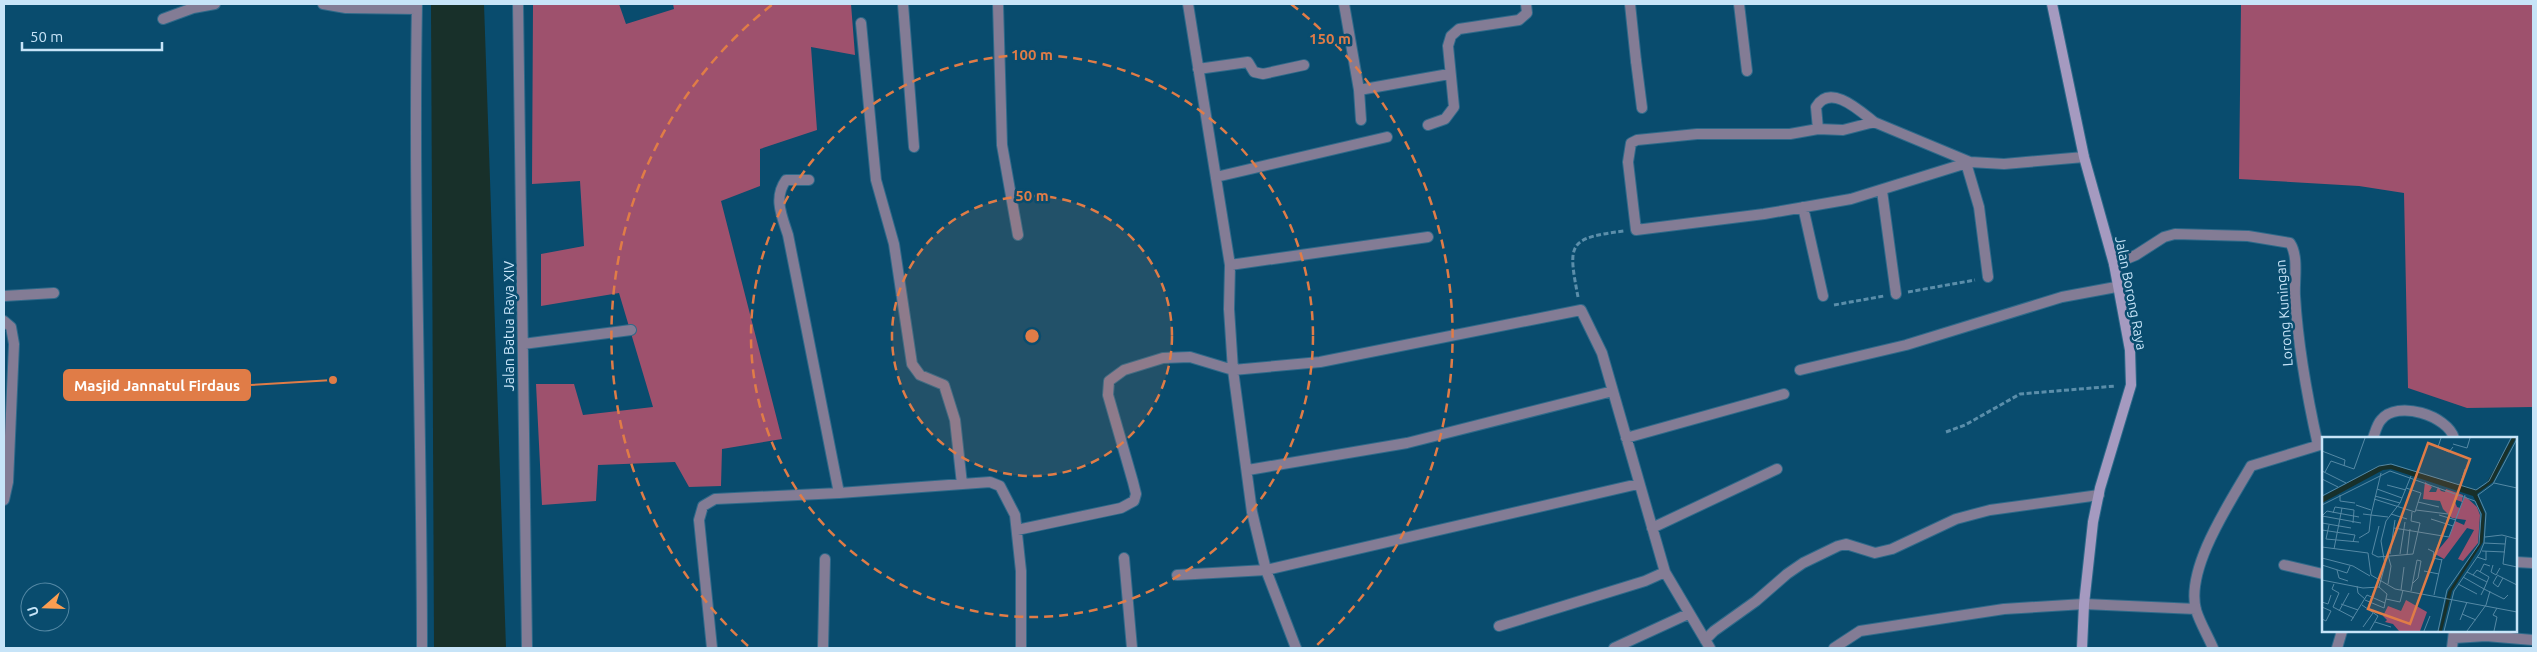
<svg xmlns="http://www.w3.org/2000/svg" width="2537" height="652" font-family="Ubuntu,sans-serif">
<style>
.green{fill:#9e516d}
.water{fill:#18302a}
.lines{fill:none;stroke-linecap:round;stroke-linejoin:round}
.service-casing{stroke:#2f6a8a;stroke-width:12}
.minor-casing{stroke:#2f6a8a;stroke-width:12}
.secondary-casing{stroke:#2f6a8a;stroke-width:12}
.path{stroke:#5b8eaa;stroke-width:3;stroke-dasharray:5 2.5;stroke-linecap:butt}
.service{stroke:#837c95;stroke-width:10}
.minor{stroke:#837c95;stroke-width:10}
.secondary{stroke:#a59ac0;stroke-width:10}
.ring{fill:none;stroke:#e07c47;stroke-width:2.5;stroke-dasharray:9 6}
.labels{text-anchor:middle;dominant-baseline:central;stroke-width:5;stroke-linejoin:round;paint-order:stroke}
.street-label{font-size:14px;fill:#c7e4f8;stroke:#094c6e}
.inset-road{fill:none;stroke:#5589a5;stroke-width:1}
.view{fill:#e07c47;fill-opacity:0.15;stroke:#e07c47;stroke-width:2.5}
.inset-edge{fill:none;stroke:#c7e4f8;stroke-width:2.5}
.centre{fill:#e07c47;stroke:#094c6e;stroke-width:2.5}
.ring-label{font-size:15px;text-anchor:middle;font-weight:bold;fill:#e07c47;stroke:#094c6e;stroke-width:5;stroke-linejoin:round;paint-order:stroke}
.leader{fill:none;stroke:#e07c47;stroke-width:2}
.callout-dot{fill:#e07c47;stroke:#094c6e;stroke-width:2}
.callout{fill:#e07c47;stroke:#e07c47;stroke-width:2}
.callout-label{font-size:15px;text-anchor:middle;font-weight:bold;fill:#fff}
</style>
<rect width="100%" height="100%" fill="#094c6e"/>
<path class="green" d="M533,4H619L626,24L674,9L673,4H851L855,55L811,47L817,130L760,149V186L721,201L782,439L722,449L721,486L689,487L675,462L598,465L596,501L542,505L536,384H574L583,415L653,407L619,293L541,306V254L584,246L580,181L532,184Z
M2246,4H2533V407L2467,408L2408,388L2404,193L2359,186L2239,179L2241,5Z"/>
<path class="water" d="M431,4H484L506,648H434Z"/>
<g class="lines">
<defs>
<path id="service" d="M1636,61L1642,108"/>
<path id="minor" d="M323,4L346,8L417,9
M417,4C413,219 422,433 422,648
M518,4L527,648
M903,4L914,147
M998,4L1002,145L1018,235
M1188,4L1230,265L1229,309L1233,370L1252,512L1266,570L1296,648
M1344,4L1359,90L1361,120
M1630,4L1636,61
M1739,4L1747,71
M163,19L193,8L215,4
M861,23L876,180L894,244L912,364L920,375L944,385L955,420L962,484
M1198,69L1248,62L1254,72L1263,74L1304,65
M1359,90L1449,74
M1428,125L1445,119L1454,107L1448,46L1451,36L1459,29L1519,20L1527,13L1526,4
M1818,129L1816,107C1830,83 1859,110 1874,122
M1970,162L1851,199L1764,214L1636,230L1628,162L1631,143L1637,140L1697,134H1790L1818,129L1843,130L1874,122L1970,162L2004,164L2084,157
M1966,163L1979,207L1988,277
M1216,177L1387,137
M809,180H786C773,198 782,216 788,235L839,493
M1882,191L1896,294
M1803,207L1823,296
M2114,264L2136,255L2164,237L2175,234L2248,236L2290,243C2299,256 2294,281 2295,296C2298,347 2307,396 2318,445
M1230,265L1428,237
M4,296L54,293
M4,321L11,327L14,344L8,482L4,500
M523,344L631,330
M1800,370L1906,345L2062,297L2116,287
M1626,438L1784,394
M2373,438C2375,433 2377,424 2381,420C2397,399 2448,416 2454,438
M1248,470L1407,443L1613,391
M1652,528L1777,469
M1017,530L1121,508L1134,501L1136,494L1133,482L1108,395L1109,381L1124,370L1163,358L1190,357L1233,370L1320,362L1581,310L1602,353L1665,572L1710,648
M1124,558L1132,648
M2516,562L2533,563
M2284,565L2323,574
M1177,575L1266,570L1638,484
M1499,626L1645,581L1665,572
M2454,638L2486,636L2533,640
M1705,640L1714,631L1756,601L1787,574L1803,563L1838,546L1846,544L1875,553L1892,549L1956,519L1990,510L2099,495
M712,648L699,520L703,506L715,499L839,493L990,482L1000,486L1015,515L1021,571V648
M823,648L825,559
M1614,648L1688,614
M1834,648L1860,631L2004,609L2084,604L2196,609
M2213,648C2208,636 2200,623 2196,610C2185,568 2231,501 2251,466L2323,444
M2337,648L2342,631
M2452,648L2454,631"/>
<path id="secondary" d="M2052,4L2084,157L2114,264L2130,350L2131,385L2100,488L2093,522L2084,604L2082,648"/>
</defs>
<use href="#service" class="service-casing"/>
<use href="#minor" class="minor-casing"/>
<use href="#secondary" class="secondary-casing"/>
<path class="path" d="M1908,292L1975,280
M1578,297C1568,244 1567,238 1624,231
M1834,305L1884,296
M1946,432L1965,425L2020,394L2116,386"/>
<use href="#service" class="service"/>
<use href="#minor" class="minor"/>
<use href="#secondary" class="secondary"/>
</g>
<circle cx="1032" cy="336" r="140" fill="#e07c47" fill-opacity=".12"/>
<g class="ring">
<circle cx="1032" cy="336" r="140"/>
<circle cx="1032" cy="336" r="281"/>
<path d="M748 646A421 421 0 0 1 773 4M1291 4A421 421 0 0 1 1316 646"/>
</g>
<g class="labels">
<g class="street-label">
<text transform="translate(2131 293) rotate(79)">Jalan Borong Raya</text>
<text transform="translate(2284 313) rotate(-94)">Lorong Kuningan</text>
<text transform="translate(509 326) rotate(-90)">Jalan Batua Raya XIV</text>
</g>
</g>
<g transform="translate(2322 437)">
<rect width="195" height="195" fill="#094c6e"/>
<path d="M103,45L110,50L107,55H114L116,50L119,54L123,55L124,52L141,58L140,65L132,62L135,70L138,71L143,59L155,70L158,78L156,106L141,124L136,122L152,93L145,91L122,122L113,117L127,100L133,84L142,88L144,83L130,81L121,72L118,64L101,62ZM84,163L105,175L98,194H77L71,187L63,185L65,183L61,179L66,169L79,174Z" fill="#9e516d"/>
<path d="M190,1H194L171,45L155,57L163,77L161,105L130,154L120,194H117L126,155L157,107L160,77L151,59L69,32L61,33L0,66V60L57,29L67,27L155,53L164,47Z" fill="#18302a"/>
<path class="inset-road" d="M119,1L116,10L127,15L131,10M131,7L145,11L148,1M0,14L23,23L22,29M0,34L24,46M3,35L9,24L32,32L43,1M0,42L16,50M172,46L195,51M65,48L84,53M138,49L143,32M55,52L80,61M18,58V64L33,66M0,59L57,29L69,27L154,53L167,44L189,1M53,59L78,66M52,62L93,75L99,56L84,51M96,65L117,70M0,68L68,34L153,64L159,77L157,107L125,153L116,194M34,68L49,73M94,73L126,77M11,76L13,70L32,73L31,86M41,77L49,78L59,36M69,77L85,82M117,78L134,83M37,80L5,74L0,79L39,86M109,82L131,89M0,86L29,91M7,88L4,102L37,105M72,91L127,100L143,58M0,93L33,98L31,105M163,100L180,98L195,102M184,100L181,127L195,130M37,101L47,95L49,78L66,80M162,106L183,107M0,110L46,116L49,138L73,152L195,175M12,112L20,71M106,112L112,115L111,121L120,123M160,114L183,115M50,117L56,120L91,117L98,86L89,84L90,75M50,117L57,89M68,117L73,83M78,117L83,85M66,118L69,129L66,147M85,118L88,92M155,120L164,123V114M0,121L31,129L48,139M0,128L25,136L28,129M171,128L169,135L174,138L178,131M15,133L17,141L26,144M102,134L117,137M145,135L165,145L167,140L155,133L151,138M158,135L162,127L168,129M175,138L195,148M175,139L171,146L176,150L181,141M141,140L162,152L165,145M0,143L41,151L57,150L65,157L63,166L45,158L29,184M12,147L10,152L17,156L11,170L32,181M136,147L155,157M35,149L36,156L43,162M57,150L63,128L59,104L64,84L78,66L89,39M79,153L82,130M89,154L95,123L99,124L96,141L91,146M112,158L120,122M159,158L162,152L182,162L186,158M64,162L78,165L81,153M43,163L62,171L63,166M0,165L6,167L9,158M19,167L36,173M40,168L56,179L48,193M0,170L9,174L4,184L0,182M17,174L27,156M140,177L154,183M138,183L145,165M53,185L69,190M41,190L51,176M102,194L108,179M122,194L132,154L158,116L162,106L164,76L156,58L171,47L195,2M145,194L164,168L168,154M172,194L175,180L171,178L175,171"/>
<path class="view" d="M106,6L148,22L88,187L46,172Z"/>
<rect width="195" height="195" class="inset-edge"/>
</g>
<circle cx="1032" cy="336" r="8" class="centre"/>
<g class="ring-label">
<text x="1330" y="44">150 m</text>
<text x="1032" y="60">100 m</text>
<text x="1032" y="201">50 m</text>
</g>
<path class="leader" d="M333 380L250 385"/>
<circle class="callout-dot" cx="333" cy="380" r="5"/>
<rect class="callout" x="64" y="370" width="186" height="30" rx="5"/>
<g class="callout-label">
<text x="157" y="391">Masjid Jannatul Firdaus</text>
</g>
<rect width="2537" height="652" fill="none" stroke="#c7e4f8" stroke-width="10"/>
<g transform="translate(45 607) rotate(250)"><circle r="24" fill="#094c6e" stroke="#5589a5"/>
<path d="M0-4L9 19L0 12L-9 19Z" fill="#fb9e51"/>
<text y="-8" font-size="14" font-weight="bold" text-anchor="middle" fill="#c7e4f8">U</text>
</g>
<path d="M22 42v8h140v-8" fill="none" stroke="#c7e4f8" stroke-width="2.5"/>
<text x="30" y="42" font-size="15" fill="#c7e4f8" stroke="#094c6e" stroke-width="4" paint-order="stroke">50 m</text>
</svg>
